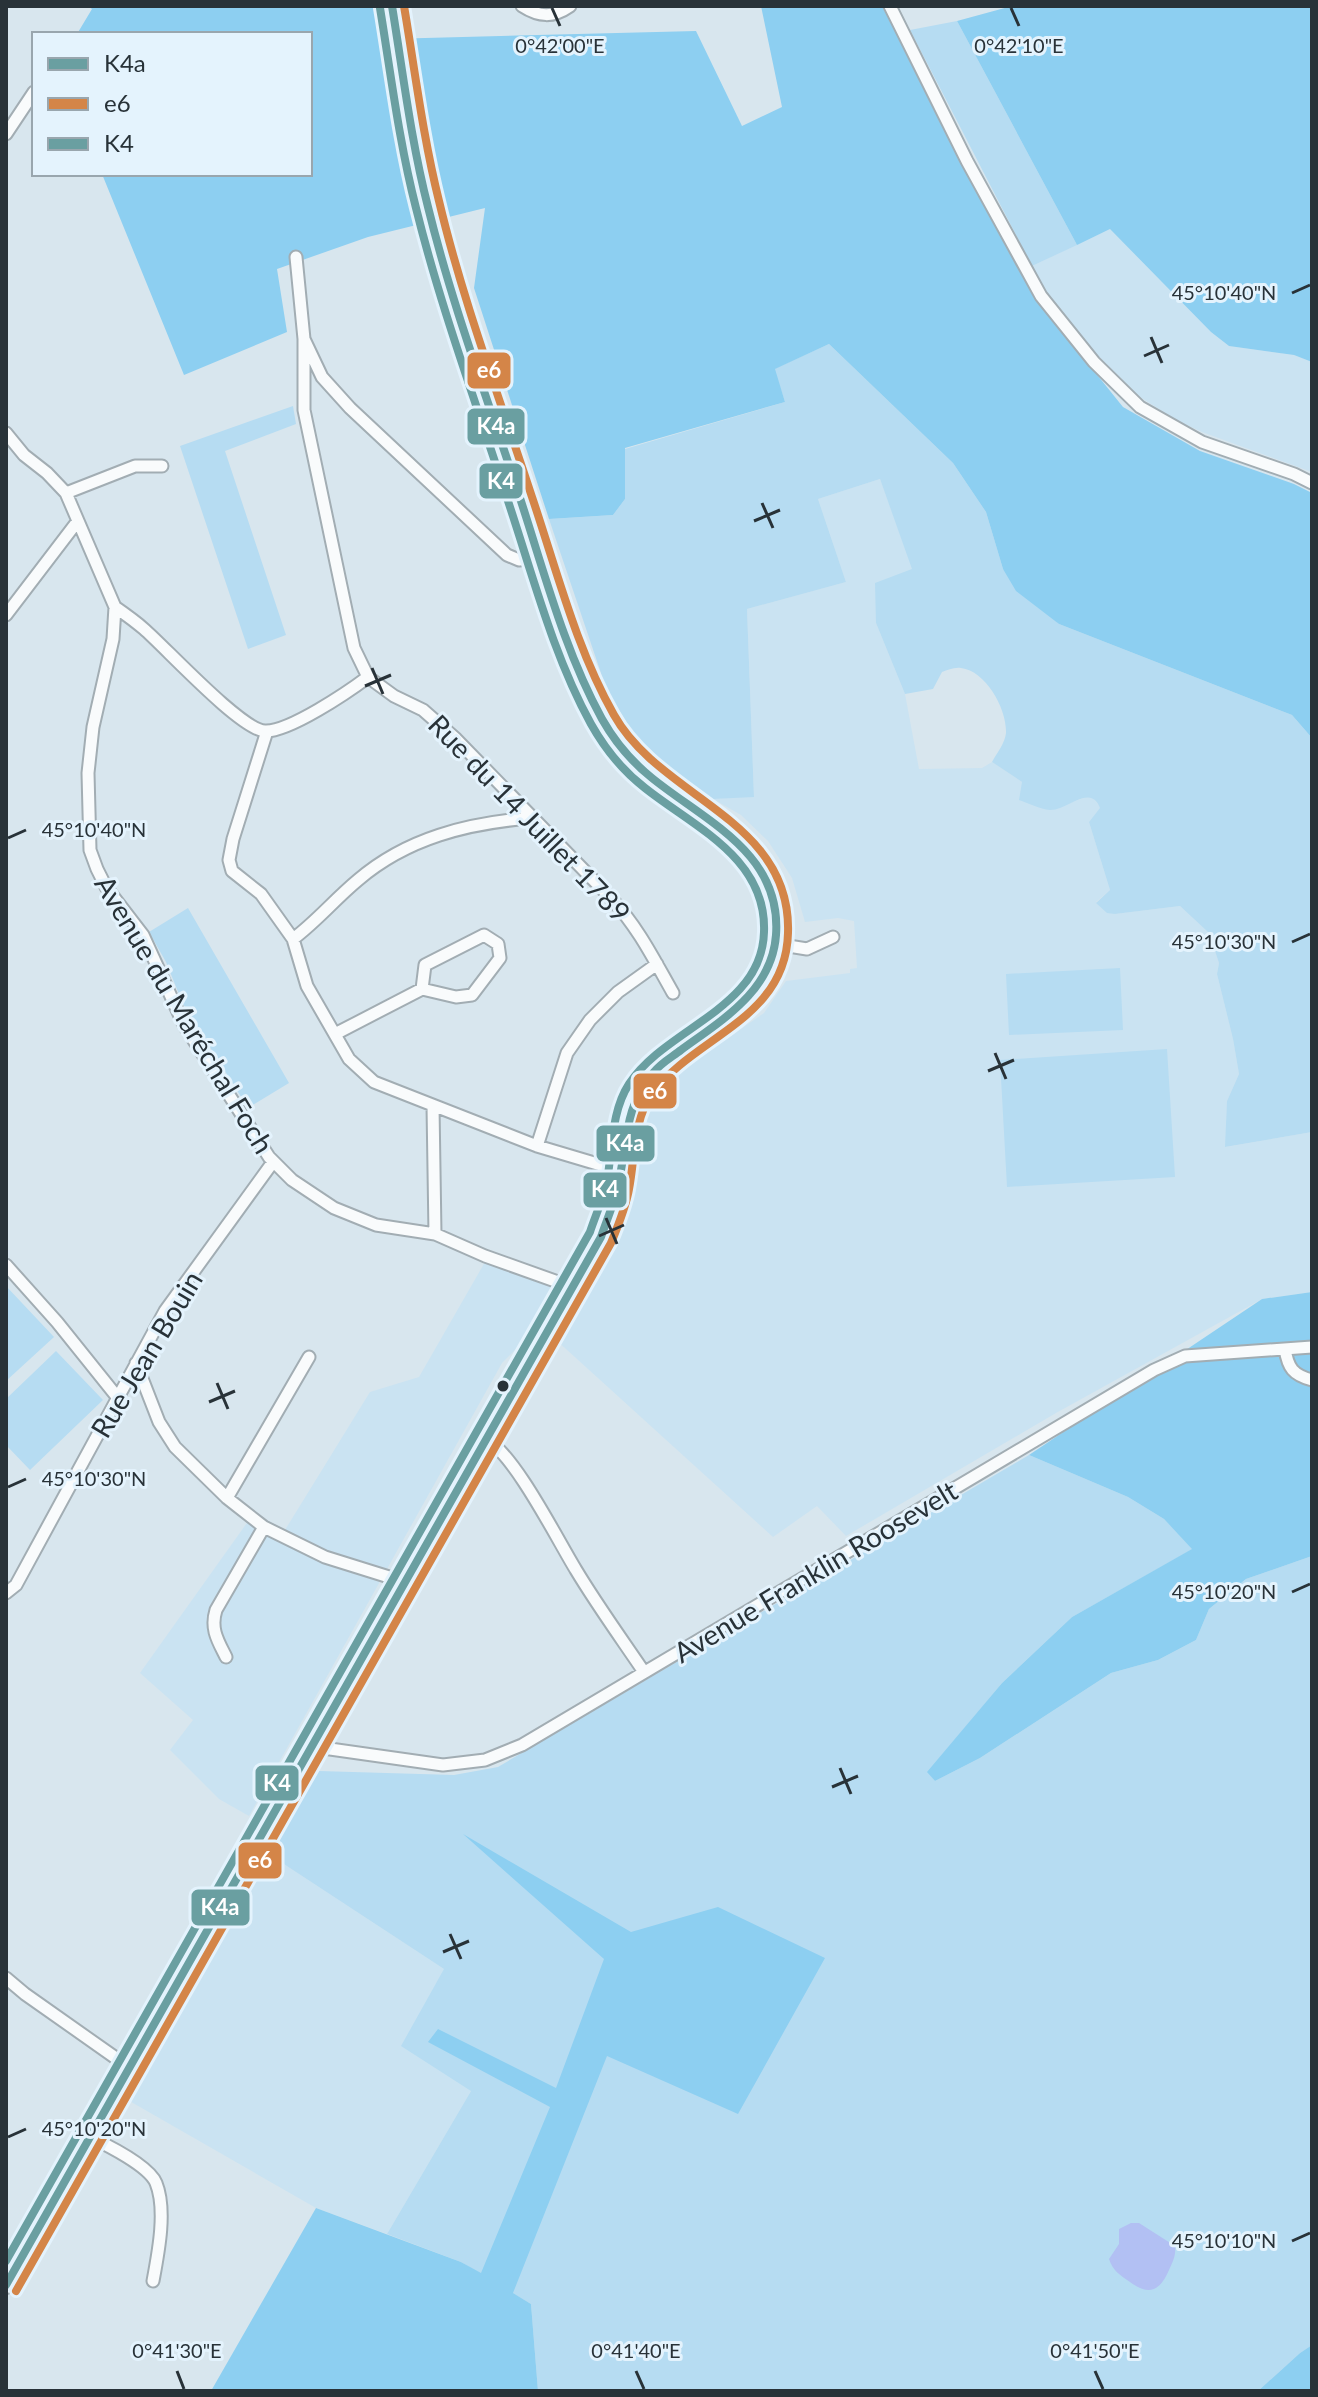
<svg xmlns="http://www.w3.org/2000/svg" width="1318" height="2397" font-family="Lato,sans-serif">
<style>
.built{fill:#cae3f2}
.green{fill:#b6dcf2}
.forest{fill:#8dcff1}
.water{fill:#b2c0f3}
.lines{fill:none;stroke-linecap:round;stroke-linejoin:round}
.street-casing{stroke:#a2adb3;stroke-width:15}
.secondary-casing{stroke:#a2adb3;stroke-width:20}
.street{stroke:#f9fbfc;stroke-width:11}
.secondary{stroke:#f9fbfc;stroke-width:16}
.bus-1-casing{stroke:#e4f3fd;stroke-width:14}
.bus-2-casing{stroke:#e4f3fd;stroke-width:14}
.bus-3-casing{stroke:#e4f3fd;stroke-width:14}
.bus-1{stroke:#6a9fa1;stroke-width:8}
.bus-2{stroke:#d48548;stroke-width:8}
.bus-3{stroke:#6a9fa1;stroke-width:8}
.ticks{fill:none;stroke:#283238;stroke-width:3}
.bus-dot{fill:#283238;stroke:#e4f3fd;stroke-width:3}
.labels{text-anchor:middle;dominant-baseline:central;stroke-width:6;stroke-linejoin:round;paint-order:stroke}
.street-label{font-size:28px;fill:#283238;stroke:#e4f3fd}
.ticks-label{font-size:20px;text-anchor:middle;fill:#283238;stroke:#e4f3fd;stroke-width:6;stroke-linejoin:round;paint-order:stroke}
.line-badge{stroke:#e4f3fd;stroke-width:3}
.badge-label{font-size:22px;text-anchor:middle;font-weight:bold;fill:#fff}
</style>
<rect width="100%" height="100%" fill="#d8e6ee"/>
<path class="built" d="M1110,229L1211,332L1229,346L1294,355L1312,362V472L1202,432L1176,420L1140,397L1089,347L1050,298L1032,266Z
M880,479L913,569L876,623L905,694L919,769L982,768L992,762L1022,782L1051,810L1086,797L1093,798L1101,808L1089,822L1110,890L1096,902L1115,914L1180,906L1209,933L1219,963L1217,974L1233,1039L1239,1074L1227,1101L1226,1147L1312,1132V1292L1262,1299L1056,1413L846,1536L817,1506L773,1537L555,1339L621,1234L635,1181L640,1133L654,1098L676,1074L764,1013L786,981L850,973V969L857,968L854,921L838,918L805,922L792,878L768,841L741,815L713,799L754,796L747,609L846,582L818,499Z
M485,1262L558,1288L530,1335L502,1363L249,1816L219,1799L170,1750L193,1720L140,1673L254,1513L285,1530L370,1392L419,1377Z
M267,1853L444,1969L471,2091L387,2234L316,2208L126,2099Z"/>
<path class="green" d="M957,21L1077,245L1032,266L910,30Z
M829,344L953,463L986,512L1003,569L1059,624L1292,715L1312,738V1132L1225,1147L1227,1101L1239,1074L1233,1039L1217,974L1219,963L1209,933L1180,906L1115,914L1107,913L1096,903L1110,890L1089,822L1100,808C1090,783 1067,811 1050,810C1040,809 1028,803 1019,800L1022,782L992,762C997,753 1005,743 1006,733C1007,709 986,671 961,668C954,667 948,670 942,672L933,689L905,694L876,623L875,583L912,569L880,479L818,499L846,582L747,609L754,797L713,799L669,768L632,732L606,688L549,519L613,515L625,499V449L785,402L774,369Z
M293,406L296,424L225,451L286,635L248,649L180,446Z
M188,908L289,1083L248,1108L183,1004L166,962L149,932Z
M1120,968L1123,1030L1009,1035L1006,974Z
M1167,1049L1175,1177L1007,1187L1000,1060Z
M6,1286L54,1337L6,1381Z
M56,1351L103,1400L30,1470L6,1445V1399Z
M1029,1455L1128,1497L1164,1519L1193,1549L1072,1617L1002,1683L928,1772L935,1781L980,1758L1111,1673L1158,1660L1196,1640L1209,1609L1246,1579L1312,1556V2345L1300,2353L1258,2391H538L531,2304L461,2262L387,2234L471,2091L401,2046L444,1969L267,1853L319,1771L454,1775L498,1767Z"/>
<path class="forest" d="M88,6H382L387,39L696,31L742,126L782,107L761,6H882L1032,294L1123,407L1200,451L1294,484L1312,493V738L1292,715L1059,624L1016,591L1003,569L986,512L953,463L829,344L775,369L785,402L625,448V499L613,515L549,519L474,288L485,208L368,237L277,269L287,332L184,375L102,174H310V34H77L92,9Z
M1012,6H1312V362L1294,355L1229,346L1211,332L1110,229L1077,245L957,21Z
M1312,1292V1556L1246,1579L1209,1609L1196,1640L1158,1660L1111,1673L980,1758L935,1781L927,1772L1002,1683L1072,1617L1192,1549L1164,1519L1128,1497L1029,1455L1262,1299Z
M463,1834L631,1932L718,1907L825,1958L738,2114L607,2056L513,2293L531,2304L538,2391H211L316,2208L461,2262L481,2273L550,2107L428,2042L438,2029L556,2088L604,1959Z
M1312,2345V2391H1258L1300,2353Z"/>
<path class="water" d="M1131,2223H1139L1175,2246C1176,2256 1173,2261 1169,2270C1160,2291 1149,2296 1130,2282C1120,2275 1113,2271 1109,2259L1119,2244V2229Z"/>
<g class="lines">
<defs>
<path id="street" d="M522,6C539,17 553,18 570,6
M890,6L967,161L1041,296L1094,362L1140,407L1202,442L1294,474L1312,483
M6,134L34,92
M296,257L304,339L322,377L350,408L507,555L519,560L540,557
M304,339V410L354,648L368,677L394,696L423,710L456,739L611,898C639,929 652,956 673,993
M6,433L24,455L47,473L66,493L115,607L113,639L93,727L88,773L90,850L97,869L106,887L143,935L184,1025L269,1157L292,1180L334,1208L376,1225L435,1234L485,1256L572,1287
M66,493L135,466H162
M115,607C125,614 135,621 144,629C166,648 241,730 265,731C289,732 348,692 368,677
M6,615L77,522
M267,731L233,839L229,860L232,871L261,894L293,939L307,986L349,1059L374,1082L537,1146L621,1171
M484,935L498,944L500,958L472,995L456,997L422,989L425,965Z
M293,939C317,921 335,899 358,880C407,838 468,823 531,818
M776,944L807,949L833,937
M335,1034L422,989
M433,1106L435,1234
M537,1146L567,1053L590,1020L618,992L657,964
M6,1265L57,1322L118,1398
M1285,1349C1288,1368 1293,1375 1312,1380
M136,1363L159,1422L175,1447L227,1498L264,1527L325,1557L405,1582
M486,1439C515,1455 557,1539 576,1570C597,1605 621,1638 644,1672
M227,1498L309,1357
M6,1593L16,1585L165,1311L273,1162
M226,1657C218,1641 210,1629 216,1610L264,1527
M314,1744L323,1748L443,1765L485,1760L522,1745L1154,1370L1185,1356L1312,1347
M6,1978L25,1994L130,2068
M90,2137C107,2145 149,2166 156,2183C167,2210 158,2254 153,2281"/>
<path id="secondary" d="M6,2285L601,1237L617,1190L629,1115L638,1092L656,1069L736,1010C776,972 788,931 765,880C746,834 692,810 654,780C634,764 616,744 603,721C568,660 546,575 523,507C491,408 453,309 428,208C411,142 403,73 392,6"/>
</defs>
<use href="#street" class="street-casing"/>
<use href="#secondary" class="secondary-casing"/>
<use href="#street" class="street"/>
<use href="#secondary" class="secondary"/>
<defs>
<path id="bus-1" d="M6,2285L601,1237C606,1222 613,1206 617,1190C628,1147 622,1108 654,1072C661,1063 672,1057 681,1050C722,1020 772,991 776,935C782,853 705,821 652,778C632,762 615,742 602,719C564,650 544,571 519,495C488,400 452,305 428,207C411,141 403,73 392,6"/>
<path id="bus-2" d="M16,2291L611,1243C618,1226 626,1207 629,1189C635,1159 633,1120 652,1094C694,1036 786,1020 788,933C792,819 661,799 614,715C576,648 557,571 532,497C500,399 463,302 439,201C423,137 415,71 404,6"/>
<path id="bus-3" d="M6,2261L590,1232C595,1217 602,1201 606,1186C613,1153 610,1113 629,1084C665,1028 762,1009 764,932C767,858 694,827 645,788C623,771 605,749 591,724C552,653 532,572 506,495C475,400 440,305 416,208C399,142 391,75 380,8"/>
</defs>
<use href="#bus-1" class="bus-1-casing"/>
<use href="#bus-2" class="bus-2-casing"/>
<use href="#bus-3" class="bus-3-casing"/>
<use href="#bus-1" class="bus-1"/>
<use href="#bus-2" class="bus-2"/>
<use href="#bus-3" class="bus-3"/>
</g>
<path class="ticks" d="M552,8L560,26M1011,8L1019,26M1292,293L1310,285M1151,337L1162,363M1144,356L1169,345M762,503L773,528M754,521L780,510M372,668L383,694M365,686L391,675M8,838L26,830M1292,942L1310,934M995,1053L1006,1079M988,1071L1014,1060M606,1218L617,1244M599,1236L624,1225M217,1383L228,1409M209,1402L235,1391M8,1487L26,1479M1292,1592L1310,1584M840,1768L851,1794M832,1787L858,1776M450,1934L461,1959M443,1952L469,1941M8,2137L26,2129M1292,2241L1310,2233M177,2371L184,2389M636,2371L644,2389M1095,2371L1103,2389"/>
<circle class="bus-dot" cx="503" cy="1386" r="7"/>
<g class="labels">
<g class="street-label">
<text transform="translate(530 818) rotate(46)">Rue du 14 Juillet 1789</text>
<text transform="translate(185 1014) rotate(59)">Avenue du Maréchal Foch</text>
<text transform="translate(146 1354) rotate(-59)">Rue Jean Bouin</text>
<text transform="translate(815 1571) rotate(-31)">Avenue Franklin Roosevelt</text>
</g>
</g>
<g class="ticks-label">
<text x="560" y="53">0°42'00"E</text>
<text x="1019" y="53">0°42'10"E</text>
<text x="1224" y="300">45°10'40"N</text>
<text x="94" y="837">45°10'40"N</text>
<text x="1224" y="949">45°10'30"N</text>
<text x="94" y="1486">45°10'30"N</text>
<text x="1224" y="1599">45°10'20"N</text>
<text x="94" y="2136">45°10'20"N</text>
<text x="1224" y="2248">45°10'10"N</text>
<text x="177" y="2358">0°41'30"E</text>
<text x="636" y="2358">0°41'40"E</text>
<text x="1095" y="2358">0°41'50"E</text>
</g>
<g class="line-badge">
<rect x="466" y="351" width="46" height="39" rx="8" fill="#d48548"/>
<rect x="466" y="407" width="60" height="39" rx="8" fill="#6a9fa1"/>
<rect x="478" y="462" width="46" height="38" rx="8" fill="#6a9fa1"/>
<rect x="632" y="1072" width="46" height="38" rx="8" fill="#d48548"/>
<rect x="595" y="1124" width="61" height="39" rx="8" fill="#6a9fa1"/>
<rect x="582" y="1171" width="46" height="38" rx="8" fill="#6a9fa1"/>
<rect x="254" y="1764" width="46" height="38" rx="8" fill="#6a9fa1"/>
<rect x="237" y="1841" width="46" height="39" rx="8" fill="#d48548"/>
<rect x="190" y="1888" width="61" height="39" rx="8" fill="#6a9fa1"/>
</g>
<g class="badge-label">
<text x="489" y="378">e6</text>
<text x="496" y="434">K4a</text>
<text x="501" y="489">K4</text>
<text x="655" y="1099">e6</text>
<text x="625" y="1151">K4a</text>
<text x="605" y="1197">K4</text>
<text x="277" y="1791">K4</text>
<text x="260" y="1868">e6</text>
<text x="220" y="1915">K4a</text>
</g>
<rect width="1318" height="2397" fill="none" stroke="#283238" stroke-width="16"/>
<rect x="32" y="32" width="280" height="144" fill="#e4f3fd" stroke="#99a6ae" stroke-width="2"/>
<rect x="48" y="58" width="40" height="12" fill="#6a9fa1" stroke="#99a6ae" stroke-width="2"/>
<text x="104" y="72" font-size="24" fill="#283238">K4a</text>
<rect x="48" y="98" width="40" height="12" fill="#d48548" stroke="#99a6ae" stroke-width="2"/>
<text x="104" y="112" font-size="24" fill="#283238">e6</text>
<rect x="48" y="138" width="40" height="12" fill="#6a9fa1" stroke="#99a6ae" stroke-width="2"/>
<text x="104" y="152" font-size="24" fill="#283238">K4</text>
</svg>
